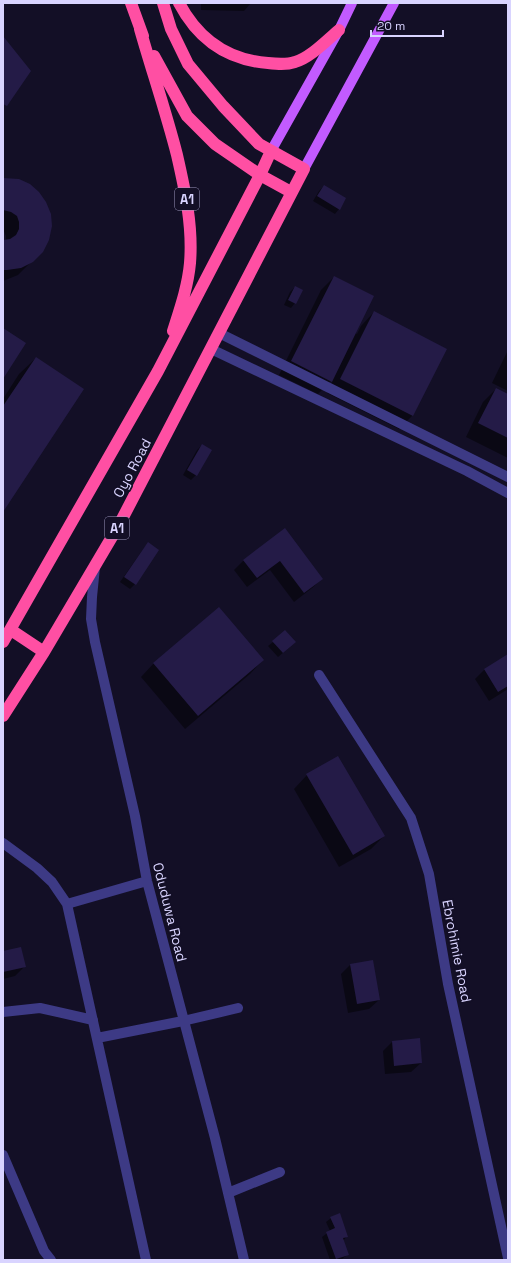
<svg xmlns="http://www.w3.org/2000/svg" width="511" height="1263" font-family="'Space Grotesk',sans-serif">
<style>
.shadow{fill:#0007}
.building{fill:#241b47}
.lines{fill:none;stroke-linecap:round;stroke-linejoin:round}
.minor{stroke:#3d3a85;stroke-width:10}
.major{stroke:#c25bff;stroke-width:10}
.highway{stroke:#ff4fa3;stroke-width:12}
.labels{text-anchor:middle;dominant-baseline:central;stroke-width:3.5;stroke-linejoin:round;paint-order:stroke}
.shield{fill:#130f26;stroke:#9e99be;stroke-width:1}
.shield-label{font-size:13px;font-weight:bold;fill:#d9d4ff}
.street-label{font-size:14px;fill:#d9d4ff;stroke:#130f26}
</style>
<rect width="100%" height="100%" fill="#130f26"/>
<path class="shadow" d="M201,3H251L244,11L201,10Z
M3,179L42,251L18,275L3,281V241L6,240V236L3,229Z
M324,186L339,209L335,214L313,201L319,191Z
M334,277L355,333L357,334L361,326L374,312L446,349L412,416L399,429L327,393L333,379L318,394L279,375L321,290Z
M295,287V303L291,308L284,305L290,292Z
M508,350V391L492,383Z
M36,358L3,511V399L19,374Z
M496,389L508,395V458L466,437L483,402Z
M202,445L211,451L196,475L191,480L183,475L197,450Z
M285,530L322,579L312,588L294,602L270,570L247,587L234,570L243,561Z
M148,544L135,584L130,589L120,582L144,548Z
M273,642L290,647L278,657L268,646Z
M508,655V689L489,701L475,679L484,670Z
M263,660L250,674L185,729L141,677L154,663Z
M307,775L384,836L371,849L339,867L294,789Z
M3,952L24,967L15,976L3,979Z
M350,965L379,1000L369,1009L348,1013L341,974Z
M392,1042L421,1063L411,1072L385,1074L383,1051Z
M331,1218L347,1236L343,1241L348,1254L341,1260H330L322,1237L330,1231L326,1222Z"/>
<path class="building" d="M3,36L31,71L7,106L3,104Z
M3,178L19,179L30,184L39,192L46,202L51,214L52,226L49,240L43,252L33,262L21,268L7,270H3V240L10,239L16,235L19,229V222L17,216L11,212L3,210Z
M324,185L346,198L340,210L317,196Z
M334,276L374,296L332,382L291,361Z
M295,286L303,290L296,304L288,300Z
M374,311L447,349L413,416L340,379Z
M3,328L26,343L3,379Z
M36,357L84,389L3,512V406Z
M496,388L508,394V438L478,423Z
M202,444L212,450L197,476L187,470Z
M285,528L323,579L304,593L280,561L257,578L243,560Z
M148,542L159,550L136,585L124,577Z
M219,607L264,660L198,716L153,663Z
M285,630L296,642L283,653L272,641Z
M508,654V686L498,692L484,669Z
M338,756L385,836L353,855L306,774Z
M21,947L26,967L3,972V951Z
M373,960L380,1000L357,1004L350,964Z
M420,1038L422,1063L394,1066L392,1041Z
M340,1213L348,1237L343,1238L349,1255L336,1259L326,1232L335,1228L330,1217Z"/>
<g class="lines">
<path class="minor" d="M219,333L508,477
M211,349L467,471L508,493
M95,567L92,597L91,619L95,642L135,816L147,881L215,1138L244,1260
M319,675L411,818L429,874L448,984L508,1258
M3,843L37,868L52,882L67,904L146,1260
M67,904L147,881
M3,1012L40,1008L93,1020
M97,1038L183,1021L238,1008
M3,1155L44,1251L51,1260
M228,1193L280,1172"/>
<path class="major" d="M271,151L339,30L352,3
M304,169L394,3"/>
<path class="highway" d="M131,3L143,36
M179,3C198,39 227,60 268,63C277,64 286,65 295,62C310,58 327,40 339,30
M140,29C152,71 166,112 177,155C185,190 193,226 190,263C188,286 180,309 173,331
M154,56L187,116L215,144L260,175L291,192
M11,630L44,652
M3,642L158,371L260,175L271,151
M3,716L44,652L119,525L304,169L259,144L223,106L188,64L171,29L163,3"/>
</g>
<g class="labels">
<g class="shield">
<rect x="175" y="188" width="24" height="22" rx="3"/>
<rect x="105" y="517" width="24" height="22" rx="3"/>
</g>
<g class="shield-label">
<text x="187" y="199">A1</text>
<text x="117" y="528">A1</text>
</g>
<g class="street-label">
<text transform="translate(132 468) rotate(-62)">Oyo Road</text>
<text transform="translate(170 912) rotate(76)">Oduduwa Road</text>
<text transform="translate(457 951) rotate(79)">Ebrohimie Road</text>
</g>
</g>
<rect width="511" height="1263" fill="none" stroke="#d9d4ff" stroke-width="8"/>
<path d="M371 30v6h72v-6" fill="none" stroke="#d9d4ff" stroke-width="2"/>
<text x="377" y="30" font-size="12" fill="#d9d4ff" stroke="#130f26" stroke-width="3" paint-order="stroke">20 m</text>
</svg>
